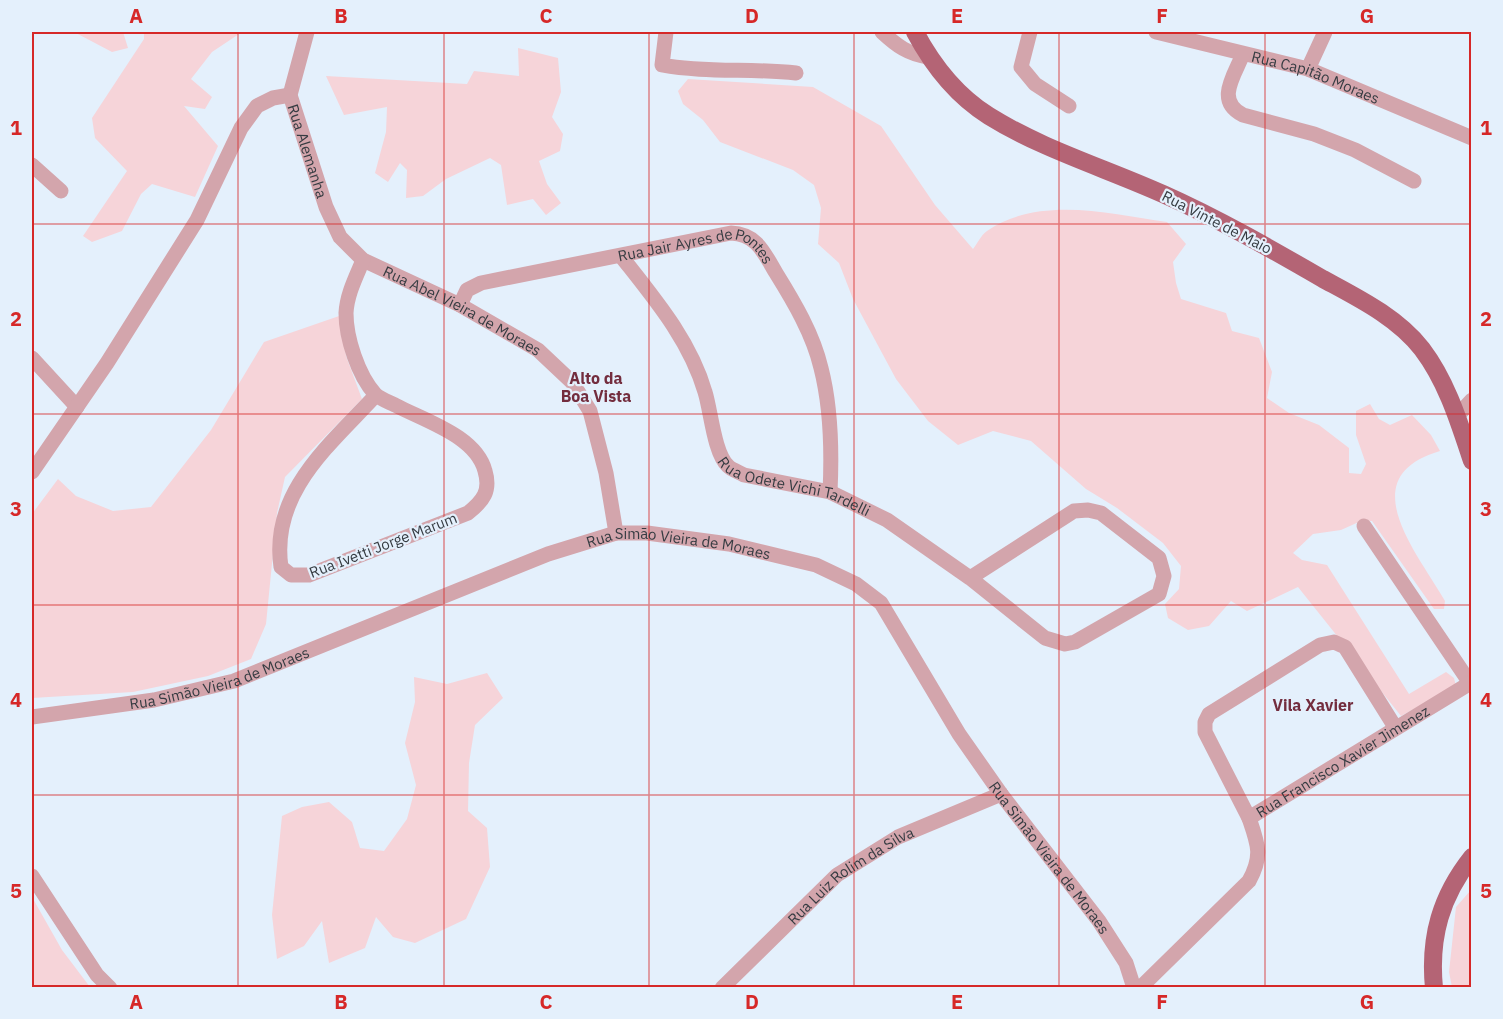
<svg xmlns="http://www.w3.org/2000/svg" width="1503" height="1019" font-family="'IBM Plex Sans',sans-serif">
<style>
.green{fill:#f6d4d9}
.lines{fill:none;stroke-linecap:round;stroke-linejoin:round}
.minor{stroke:#d3a5ac;stroke-width:15}
.major{stroke:#b46475;stroke-width:18}
.grid{fill:none;stroke:#d62828;stroke-width:1.5;stroke-opacity:0.55}
.labels{text-anchor:middle;dominant-baseline:central;stroke-width:4.5;stroke-linejoin:round;paint-order:stroke}
.street-label{font-size:15px;fill:#363c42;stroke:#e4f0fc}
.neighbourhood-label{font-size:16px;font-weight:bold;fill:#732d3e;stroke:#e4f0fc}
.neatline{fill:none;stroke:#d62828;stroke-width:2}
.grid-label{font-size:20px;text-anchor:middle;font-weight:bold;fill:#d62828}
</style>
<rect width="100%" height="100%" fill="#e4f0fc"/>
<path class="green" d="M74,32H123L128,48L112,52Z
M144,32H242L212,52L191,79L212,97L205,109L184,106L218,146L195,197L152,184L141,194L122,231L92,242L83,236L127,171L95,138L92,118L144,39Z
M518,48L558,58L561,92L552,117L563,134L560,151L539,161L547,184L561,203L546,215L533,199L507,205L501,165L490,158L446,179L423,196L406,198L407,170L400,163L388,182L375,173L386,132L387,107L344,115L326,76L467,84L474,71L519,76Z
M688,79L813,87L881,126L935,205L973,249C977,244 981,235 987,231C1040,195 1110,214 1167,222L1186,244L1173,262L1176,283L1181,299L1226,313L1232,331L1259,338L1272,372L1267,398L1289,413L1319,425L1349,448V473L1361,474L1366,464L1356,435V411L1370,404L1379,419L1390,425L1412,415L1431,435L1440,451C1351,477 1417,552 1445,601L1444,609H1434L1372,521H1361L1341,530L1313,534L1293,553L1302,560L1327,565L1409,694L1446,672L1454,678L1456,686L1401,716L1298,587L1247,611L1231,601L1209,626L1188,630L1168,618L1165,604L1179,589L1181,566L1163,543L1117,508L1086,489L1031,441L993,431L958,445L928,421L896,379L853,299L839,263L818,244L821,208L814,185L793,170L720,142L703,120L683,104L678,91Z
M342,315L346,356L362,399L285,477L277,513L266,624L251,659L208,676L133,692L32,698V514L58,479L76,496L113,511L151,507L211,430L264,342Z
M487,673L503,698L475,725L469,763L468,811L487,828L490,867L466,919L415,943L393,937L376,917L365,948L329,963L322,921L304,946L277,959L272,915L282,816L302,807L329,802L352,822L360,848L384,851L407,819L416,785L405,743L415,702L414,677L447,684Z
M1471,890V987H1452L1449,972L1456,907Z
M32,897L62,950L90,987H32Z"/>
<g class="lines">
<g class="minor">
<path id="s1" d="M307,32L290,95L326,207L340,237L363,260L460,305L538,350L572,382L590,411L606,473L616,533"/>
<path d="M666,32L662,65C705,73 752,68 796,73"/>
<path d="M882,32C897,46 908,54 928,57"/>
<path d="M1030,32L1021,67L1035,84L1069,106"/>
<path id="s2" d="M1156,32L1308,69L1472,138"/>
<path d="M1243,54C1234,76 1215,101 1243,115L1314,134L1355,150L1414,181"/>
<path d="M1308,69L1325,32"/>
<path d="M32,165L61,191"/>
<path id="s3" d="M621,256C654,298 690,340 705,392C711,411 714,453 728,466C732,470 739,472 744,475L830,492L887,520L970,578L1045,638L1065,644L1075,642L1159,594L1164,576L1159,558L1101,513L1088,510L1074,511L970,578"/>
<path d="M363,260C356,277 347,294 346,313C346,338 358,375 375,394C380,399 389,402 395,405C425,421 476,436 485,471C491,491 483,501 468,513L309,575H291L281,567C270,492 331,444 376,395"/>
<path id="s4" d="M460,305L467,290L481,283L731,233C757,234 764,253 776,273C794,302 813,334 821,368C831,407 832,451 830,492"/>
<path d="M32,358L77,407"/>
<path d="M1457,416L1472,400"/>
<path d="M32,472L107,363L197,220L241,128L257,106L273,98L290,95"/>
<path d="M1364,526L1470,683"/>
<path id="s5" d="M32,717L154,700L234,681L548,554L616,533H647L729,544L816,565L856,584L881,603L959,734L1001,794L1099,921L1126,963L1134,988"/>
<path d="M1249,818L1205,732V722L1209,714L1320,645L1334,642L1345,647L1395,727"/>
<path d="M32,876L97,975L110,988"/>
<path id="s6" d="M722,988L837,875L898,837L1001,794"/>
<path id="s7" d="M1140,988L1249,881C1263,856 1258,844 1249,818L1472,682"/>
</g>
<path class="major" d="M915,32C932,64 957,96 989,116C1042,149 1105,168 1163,194C1217,218 1271,249 1323,279C1358,298 1397,317 1422,349C1447,382 1459,422 1472,461
M1434,988C1429,937 1441,896 1472,857"/>
</g>
<path class="grid" d="M238,32V988M444,32V988M649,32V988M854,32V988M1059,32V988M1265,32V988M32,224H1472M32,414H1472M32,605H1472M32,795H1472"/>
<g class="labels">
<g class="street-label">
<text stroke="none"><textPath href="#s2" startOffset="166">Rua Capitão Moraes</textPath></text>
<text stroke="none"><textPath href="#s1" startOffset="124">Rua Alemanha</textPath></text>
<text transform="translate(1217 222) rotate(27)">Rua Vinte de Maio</text>
<text stroke="none"><textPath href="#s4" startOffset="255">Rua Jair Ayres de Pontes</textPath></text>
<text stroke="none"><textPath href="#s1" startOffset="360">Rua Abel Vieira de Moraes</textPath></text>
<text stroke="none"><textPath href="#s3" startOffset="309">Rua Odete Vichi Tardelli</textPath></text>
<text transform="translate(383 545) rotate(-21)">Rua Ivetti Jorge Marum</text>
<text stroke="none"><textPath href="#s5" startOffset="678">Rua Simão Vieira de Moraes</textPath></text>
<text stroke="none"><textPath href="#s5" startOffset="192">Rua Simão Vieira de Moraes</textPath></text>
<text stroke="none"><textPath href="#s7" startOffset="328">Rua Francisco Xavier Jimenez</textPath></text>
<text stroke="none"><textPath href="#s5" startOffset="1200">Rua Simão Vieira de Moraes</textPath></text>
<text stroke="none"><textPath href="#s6" startOffset="172">Rua Luiz Rolim da Silva</textPath></text>
</g>
<g class="neighbourhood-label">
<text x="596" y="378">Alto da<tspan x="596" dy="18">Boa Vista</tspan></text>
<text x="1313" y="705">Vila Xavier</text>
</g>
</g>
<rect width="1503" height="1019" fill="none" stroke="#e4f0fc" stroke-width="66"/>
<rect x="33" y="33" width="1437" height="953" class="neatline"/>
<g class="grid-label">
<text x="136" y="23">A</text>
<text x="341" y="23">B</text>
<text x="546" y="23">C</text>
<text x="752" y="23">D</text>
<text x="957" y="23">E</text>
<text x="1162" y="23">F</text>
<text x="1367" y="23">G</text>
<text x="16" y="135">1</text>
<text x="1486" y="135">1</text>
<text x="16" y="326">2</text>
<text x="1486" y="326">2</text>
<text x="16" y="516">3</text>
<text x="1486" y="516">3</text>
<text x="16" y="707">4</text>
<text x="1486" y="707">4</text>
<text x="16" y="898">5</text>
<text x="1486" y="898">5</text>
<text x="136" y="1009">A</text>
<text x="341" y="1009">B</text>
<text x="546" y="1009">C</text>
<text x="752" y="1009">D</text>
<text x="957" y="1009">E</text>
<text x="1162" y="1009">F</text>
<text x="1367" y="1009">G</text>
</g>
</svg>
